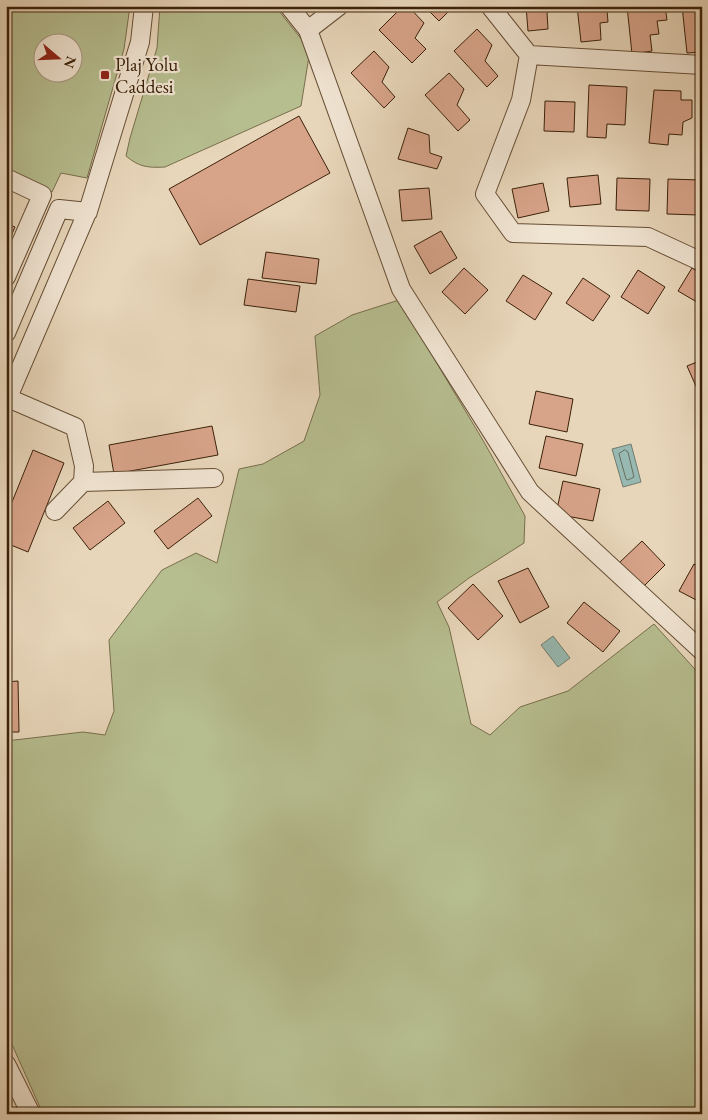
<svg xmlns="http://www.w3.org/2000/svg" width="708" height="1120" font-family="'EB Garamond',serif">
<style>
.green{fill:#b6bd8f;stroke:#786f4c;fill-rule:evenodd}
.water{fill:#97b9b1;stroke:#727c6e}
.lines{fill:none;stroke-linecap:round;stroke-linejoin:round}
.shore{stroke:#696d5d;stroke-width:1}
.building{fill:#d7a389;stroke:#3b2109}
.minor-casing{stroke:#664e35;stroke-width:20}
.minor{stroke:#f0e4d2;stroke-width:18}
.poi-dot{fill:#8f2418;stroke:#f0e4d2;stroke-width:2}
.labels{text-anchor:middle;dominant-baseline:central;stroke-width:4.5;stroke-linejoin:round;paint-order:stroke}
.poi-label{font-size:19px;fill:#3b2109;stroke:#f0e4d2;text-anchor:start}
</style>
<rect width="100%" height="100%" fill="#e8d6ba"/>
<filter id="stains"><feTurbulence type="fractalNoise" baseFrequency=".004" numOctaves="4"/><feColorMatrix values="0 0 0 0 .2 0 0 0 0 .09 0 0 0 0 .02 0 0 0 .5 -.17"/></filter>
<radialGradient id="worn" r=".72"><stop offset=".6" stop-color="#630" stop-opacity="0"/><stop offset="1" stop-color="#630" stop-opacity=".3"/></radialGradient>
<path class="green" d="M6,6H130L124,49L87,178L61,173L52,192L6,171ZM42,42H72V72H42Z
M160,6H275L310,50L301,106L165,167C148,168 139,167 126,156L130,138L157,48Z
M399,300L484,442L525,516L524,543L469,578L437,602L449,627L471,724L490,735L520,707L568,691L654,624L702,677V783L697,796L702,819V1114H43L6,1031V741L83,732L105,735L114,711L109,640L162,570L196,553L217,563L239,469L263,464L304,441L320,395L315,336L352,315Z"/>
<path class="water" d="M631,444L641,482L623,487L612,449Z
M553,636L570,658L558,667L541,645Z"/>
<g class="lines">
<path class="shore" d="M625,450L628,452L634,477L628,480L626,479L619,454Z"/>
</g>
<path class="building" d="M403,6H408L424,23L415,38L426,49L412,63L379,30Z
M424,6H454L439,21Z
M526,6H555V11L547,12L548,29L528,31Z
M577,6H616V9L607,10L608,22L600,23L601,40L581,42Z
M627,6H665L667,20L657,21L659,34L650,35L652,51L632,54Z
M682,6H702V52L687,53Z
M477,29L492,45L485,61L498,76L487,87L454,51Z
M374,51L389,67L382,82L395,97L384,108L351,73Z
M449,73L464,89L457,105L470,120L458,131L425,95Z
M589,85L627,87L625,125L607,124L606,138L587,137Z
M654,90L681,91V100H692V118L683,122L682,135L669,134L668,145L649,143Z
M545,101L575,102L574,132L544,131Z
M299,116L330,173L200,245L169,189Z
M408,128L429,135L430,153L442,157L437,169L398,159Z
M598,175L601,204L570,207L567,178Z
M617,178L650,179L649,211L616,210Z
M668,179L701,180L699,215L667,214Z
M543,183L549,211L518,218L512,189Z
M429,188L432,219L402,221L399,190Z
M6,223L15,227L6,247Z
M441,231L457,258L430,274L414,246Z
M266,252L319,259L316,284L262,278Z
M464,268L488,290L465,314L442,292Z
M692,268L702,274V305L678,291Z
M638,270L665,287L648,314L621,297Z
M523,275L552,293L535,320L506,301Z
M583,278L610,296L593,321L566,303Z
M248,279L300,286L296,312L244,305Z
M702,360V391L699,393L687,366Z
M536,391L573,399L567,432L529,424Z
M212,426L218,455L114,474L109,445Z
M546,436L583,444L576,476L539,468Z
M33,450L64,463L28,552L6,543V517Z
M563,481L600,489L593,521L556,514Z
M198,498L212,516L168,549L154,531Z
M108,501L125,523L90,550L73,528Z
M642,541L665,565L642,588L619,563Z
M694,564L702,568V603L679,591Z
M528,568L549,607L520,623L498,581Z
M473,584L503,616L478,640L448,608Z
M584,602L620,631L603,652L567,623Z
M18,681L19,732H6V682Z"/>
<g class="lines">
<defs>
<path id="minor" d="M289,6L308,30
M339,6L308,30L401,289L530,492L702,651
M490,6L529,55L521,100L485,194L513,233L648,237L702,262
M529,55L702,65
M6,178L42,195L6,277
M6,333L59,209L88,212
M8,398L75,427L84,466L83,482L55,511
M6,402L89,208L140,42L144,6
M83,482L214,478
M6,1064L31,1114"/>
</defs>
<use href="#minor" class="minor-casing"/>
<use href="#minor" class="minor"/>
</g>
<rect class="poi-dot" x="100" y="70" width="10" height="10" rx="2.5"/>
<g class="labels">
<g class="poi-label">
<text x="115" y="64">Plaj Yolu<tspan x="115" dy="22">Caddesi</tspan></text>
</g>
</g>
<rect width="708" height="1120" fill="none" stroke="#e8d6ba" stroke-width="25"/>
<rect x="8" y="8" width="693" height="1105" fill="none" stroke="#3b2109" stroke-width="2.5"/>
<rect x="12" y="12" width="683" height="1095" fill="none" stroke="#3b2109"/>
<g transform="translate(58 58) rotate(109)"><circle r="24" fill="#f0e4d2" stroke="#a89682"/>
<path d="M0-4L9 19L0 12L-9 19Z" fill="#8f2418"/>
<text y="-8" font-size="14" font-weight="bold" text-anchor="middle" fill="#3b2109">N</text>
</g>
<rect width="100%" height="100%" filter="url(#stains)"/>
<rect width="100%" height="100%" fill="url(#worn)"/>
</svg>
